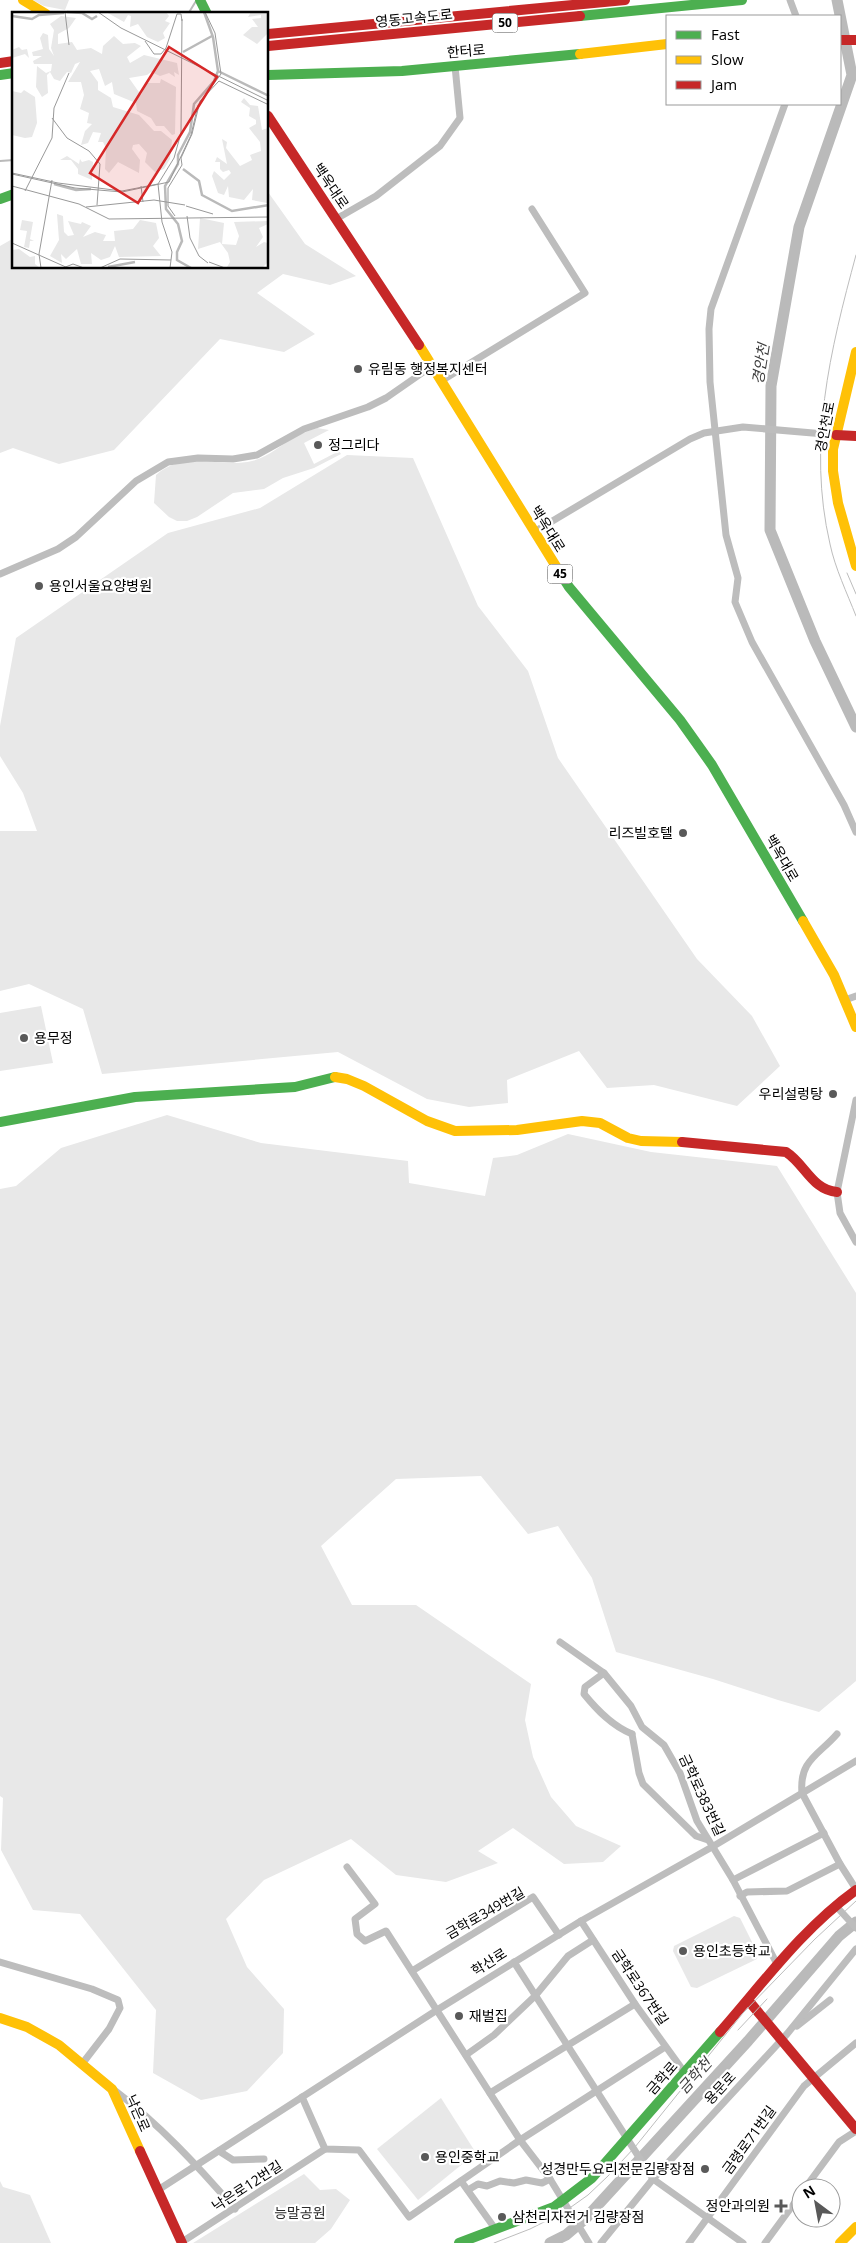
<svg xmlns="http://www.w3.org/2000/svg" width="856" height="2243" viewBox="0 0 856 2243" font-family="'Open Sans','Noto Sans KR',sans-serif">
	<rect width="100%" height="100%" fill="#fff"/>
	<g fill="#e8e8e8">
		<polygon points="33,0 69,0 65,10 44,6"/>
		<polygon points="268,192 305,244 356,276 330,285 283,274 257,293 315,334 284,352 220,339 114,450 59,464 13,448 0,453 0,246 14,238 14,268 268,268"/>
		<path d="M317,428L329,430L304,443L314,464L339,451L341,454L314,468L283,478L264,489L233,493L197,517L187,521H177L169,517L154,503L156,475C186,449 220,469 252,461C269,457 280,445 295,437C302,433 309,431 317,428Z"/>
		<polygon points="347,455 413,458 478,606 528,671 558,758 697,959 752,1016 780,1066 737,1106 654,1085 607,1088 579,1051 507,1080 508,1103 469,1107 427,1099 338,1052 102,1074 83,1009 29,984 0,991 0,831 37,831 23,793 0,756 0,726 16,638 168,533 260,508"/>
		<polygon points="41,1006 53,1063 0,1071 0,1013"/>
		<polygon points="167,1115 261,1143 408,1161 409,1183 485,1196 493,1158 517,1155 568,1134 651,1152 777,1166 856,1293 856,1681 819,1712 778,1700 713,1679 616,1652 592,1578 558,1526 528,1534 481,1476 396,1479 321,1546 352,1605 416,1605 531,1684 525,1720 533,1757 551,1797 576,1826 621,1846 603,1862 564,1864 513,1828 478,1851 498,1863 446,1882 396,1875 351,1839 264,1880 226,1919 247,1967 284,2009 283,2053 247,2091 201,2100 153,2073 156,2010 80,1914 33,1910 1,1850 3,1798 0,1796 0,1189 16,1186 61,1148"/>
		<polygon points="734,1916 740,1918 758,1954 757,1959 697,1988 691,1987 673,1951 674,1946"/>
		<polygon points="441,2098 476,2153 418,2200 377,2149"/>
		<polygon points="304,2174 320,2190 336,2189 350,2200 331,2229 315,2243 193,2243"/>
		<polygon points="0,2181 3,2187 30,2195 51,2243 0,2243"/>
	</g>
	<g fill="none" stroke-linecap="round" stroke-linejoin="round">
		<g stroke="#bababa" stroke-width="2">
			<polyline points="188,14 196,1"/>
			<polyline points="0,161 14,160"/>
		</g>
		<g stroke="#bababa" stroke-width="11">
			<polyline points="837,0 852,75 799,227 771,386 770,530 815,641 856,727"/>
			<polyline points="550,2243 566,2235 586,2218 748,2041 839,1936 856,1922"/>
		</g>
		<g stroke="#bdbdbd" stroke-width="7">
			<polyline points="790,0 796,16"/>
			<polyline points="785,104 711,309 709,329 710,382 726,535 738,578 735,602 752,642 844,805 856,832"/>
			<polyline points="336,219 376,196 440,146 460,118 455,66"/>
			<polyline points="441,381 585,293 532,209"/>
			<polyline points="534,532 690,439 704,433 743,427 836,435"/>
			<polyline points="0,574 58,549 76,537 136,481 168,462 198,458 233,459 257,455 304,429 368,407 386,398 432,366"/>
			<polyline points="845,1000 856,996"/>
			<polyline points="856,1100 837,1192 840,1213 856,1242"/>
			<polyline points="560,1642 604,1673 631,1706 642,1727 664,1745 680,1773 697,1821 733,1880 778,1966"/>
			<path d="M604,1673L585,1687L584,1694C597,1710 612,1726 632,1734"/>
			<polyline points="632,1734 639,1773 643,1784 696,1836 708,1840"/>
			<path d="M837,1734C819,1755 799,1760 802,1793L840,1864L856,1889"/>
			<polyline points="347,1867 375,1904 355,1919 357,1934 365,1941 386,1931 520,2140 550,2179 589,2243"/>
			<polyline points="733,1880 824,1833"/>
			<polyline points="740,1896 747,1892 787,1891 840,1864"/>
			<polyline points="835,1905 856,1928"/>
			<polyline points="581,1921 635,2004 685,2073"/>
			<polyline points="0,1962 92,1989 118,2000 120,2008 109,2029 82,2064"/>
			<polyline points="514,1962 653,2179 743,2243"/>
			<polyline points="412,1971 533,1897 559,1935"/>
			<polyline points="797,2026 830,2000"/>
			<polyline points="466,2055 494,2035 535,1996 568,1956 593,1940"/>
			<path d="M113,2089C159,2124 198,2166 235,2209"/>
			<polyline points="490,2093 635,2004"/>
			<polyline points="302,2097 325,2149 359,2150 409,2217 520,2140 665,2047"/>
			<polyline points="219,2151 233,2160 264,2159"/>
			<polyline points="461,2181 496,2230"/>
			<polyline points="805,2188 839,2142 856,2131"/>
			<polyline points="158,2190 437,2010 581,1921 712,1847 856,1761"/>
			<polyline points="468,2190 478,2184 487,2186 500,2181 514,2183 526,2180 542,2183 550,2179"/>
			<polyline points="182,2242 325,2149"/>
			<polyline points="601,2243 653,2179 787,2034 856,1949"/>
			<polyline points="689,2243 804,2086 856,2043"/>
			<polyline points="765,2243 801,2194"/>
		</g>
		<g stroke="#4caf50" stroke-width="10">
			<polyline points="200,0 207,14"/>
			<polyline points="580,16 742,0"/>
			<polyline points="0,75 14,73"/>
			<polyline points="268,75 402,71 580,54"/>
			<polyline points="0,199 14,194"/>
			<polyline points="562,576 569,587 680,720 712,765 803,921"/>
			<polyline points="0,1122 135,1097 295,1087 335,1077"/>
			<polyline points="459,2243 554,2207 592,2178 720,2032"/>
		</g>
		<g stroke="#ffc107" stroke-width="10">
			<polyline points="23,0 46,14"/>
			<polyline points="580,54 667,44"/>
			<polyline points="419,345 562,576"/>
			<polyline points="856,352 833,449 833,471 838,503 856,566"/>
			<polyline points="803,921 834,975 856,1027"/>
			<polyline points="335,1077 347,1079 364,1086 427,1121 455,1131 517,1130 582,1121 600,1123 628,1138 641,1141 682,1142"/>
			<polyline points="0,2018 27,2027 59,2045 112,2089 140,2151"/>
			<polyline points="840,2243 856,2227"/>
		</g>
		<g stroke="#c62828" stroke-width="10">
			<polyline points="268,34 625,0"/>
			<polyline points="840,40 856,40"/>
			<polyline points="268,46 580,16"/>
			<polyline points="0,63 14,61"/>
			<polyline points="268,116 419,345"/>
			<polyline points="836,435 856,436"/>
			<path d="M682,1142L786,1152C805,1164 812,1190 837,1192"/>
			<polyline points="748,2000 856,2129"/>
			<path d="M720,2032C763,1983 803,1928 856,1890"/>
			<polyline points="140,2151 182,2243"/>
		</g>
		<g stroke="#bdbdbd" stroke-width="1">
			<path d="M856,255C830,351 807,445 830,544C835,568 847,593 856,616"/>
			<polyline points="847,573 856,594"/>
			<polyline points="738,2030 767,1999"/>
			<polyline points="494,2243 530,2229 564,2212 588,2195 608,2176 635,2147 743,2013 815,1939 856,1901"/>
		</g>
	</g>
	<g fill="#595959" stroke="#fff" stroke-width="2">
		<circle cx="358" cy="369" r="5"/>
		<circle cx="318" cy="445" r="5"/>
		<circle cx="39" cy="586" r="5"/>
		<circle cx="683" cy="833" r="5"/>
		<circle cx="24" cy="1038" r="5"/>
		<circle cx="833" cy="1094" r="5"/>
		<circle cx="683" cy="1951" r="5"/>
		<circle cx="459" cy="2016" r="5"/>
		<circle cx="425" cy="2157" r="5"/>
		<circle cx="705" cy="2169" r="5"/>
		<path d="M778.5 2198.5h5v5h5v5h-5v5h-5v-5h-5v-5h5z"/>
		<circle cx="502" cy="2217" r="5"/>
	</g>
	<g text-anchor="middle" stroke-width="4.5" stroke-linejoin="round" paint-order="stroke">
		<g fill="#fff" stroke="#4c4c4c" stroke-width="1">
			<rect x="492.5" y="13.5" width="25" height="19" rx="4"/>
			<rect x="547.5" y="564.5" width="25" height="19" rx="4"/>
		</g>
		<g font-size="12" font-weight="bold" fill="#000">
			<text x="505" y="27">50</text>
			<text x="560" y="578">45</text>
		</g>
		<g font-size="14" fill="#000" stroke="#fff">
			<text transform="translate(414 18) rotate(-6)" y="5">영동고속도로</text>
			<text transform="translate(466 51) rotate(-5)" y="5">한터로</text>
			<text transform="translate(331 186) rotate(56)" y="5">백옥대로</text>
			<text transform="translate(825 427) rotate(-79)" y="5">경안천로</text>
			<text transform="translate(548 529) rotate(58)" y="5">백옥대로</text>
			<text transform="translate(782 858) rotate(60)" y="5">백옥대로</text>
			<text transform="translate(702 1795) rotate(65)" y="5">금학로383번길</text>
			<text transform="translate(485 1913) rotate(-30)" y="5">금학로349번길</text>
			<text transform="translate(489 1962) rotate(-32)" y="5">학산로</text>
			<text transform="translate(640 1987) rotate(56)" y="5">금학로367번길</text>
			<text transform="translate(662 2078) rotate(-49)" y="5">금학로</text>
			<text transform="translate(720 2088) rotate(-47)" y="5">용문로</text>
			<text transform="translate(138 2113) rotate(66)" y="5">낙은로</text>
			<text transform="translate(749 2140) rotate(-54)" y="5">금령로71번길</text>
			<text transform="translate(247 2186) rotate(-33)" y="5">낙은로12번길</text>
		</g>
		<g font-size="14" fill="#000" stroke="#fff" text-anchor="start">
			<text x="368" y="374">유림동 행정복지센터</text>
			<text x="328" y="450">정그리다</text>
			<text x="49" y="591">용인서울요양병원</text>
			<text x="673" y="838" text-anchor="end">리즈빌호텔</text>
			<text x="34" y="1043">용무정</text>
			<text x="823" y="1099" text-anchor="end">우리설렁탕</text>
			<text x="693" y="1956">용인초등학교</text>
			<text x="469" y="2021">재벌집</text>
			<text x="435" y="2162">용인중학교</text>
			<text x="695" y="2174" text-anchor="end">성경만두요리전문김량장점</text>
			<text x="770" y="2211" text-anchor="end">정안과의원</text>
			<text x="512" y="2222">삼천리자전거 김량장점</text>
		</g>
		<g font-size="14" fill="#2c2c2c" stroke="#fff">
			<text x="300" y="2218">능말공원</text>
		</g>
		<g font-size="15" font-style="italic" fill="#3d3d3d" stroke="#fff">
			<text transform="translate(761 364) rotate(-81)" y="5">경안천</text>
			<text transform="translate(695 2076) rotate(-48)" y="5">금학천</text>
		</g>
	</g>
	<g transform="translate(12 12)">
		<rect width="256" height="256" fill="#fff"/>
		<path d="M94,0H154L157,4L153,9L158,11L151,21L153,26L146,30L135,25L126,12L118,15L119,4L116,3L112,10ZM239,0H256V21L245,32L231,23L240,15H246L240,7L249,6V3L236,5ZM49,4L64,6L57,16L46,22V32L60,30L65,38L79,36L90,42L91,34L102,24L111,32L123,31L129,34L115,45L118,51L132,43L165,51L167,63L162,60L163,65L157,61L148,64L139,60L135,63L117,66L129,83L135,71H148L149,67L164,75L163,122L160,123L152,114H144L139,106L125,99L124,91L102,82L100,70L93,74L87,57L78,59L86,70V78L99,86L101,95L127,103L142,119H149L160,128L158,147L152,157L143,160L133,150L135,141L127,132L121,133L120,137L128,148L127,161L106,150L97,161L93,157L94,136L91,130H86L89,121L81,120L76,131L69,133L73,119L80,112L75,111L77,101L68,97L72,83L69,70H56L68,50L63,52L59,61L55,60L48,69L42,67L38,60L35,63L36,81L30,85L24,75L25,54L34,61L39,59L40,52H22L21,49L30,44H21L20,40L31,37L28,26L31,21L36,23L37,37L42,44L39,36L42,18L38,12ZM7,35L10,38L15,37L17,46L13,42L0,46V38ZM12,78L23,85L25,111L20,125L13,126L0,123V79L9,81ZM232,86L238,93L246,94L250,118L256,116L255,191L240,188L241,177L232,188L217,185L216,174L212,183L206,181L200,164L202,159L212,168L219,161L217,158L211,160L208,157V150H203L205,145L215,152L210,127L215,130L214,136L228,154L240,148L238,143L249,139L248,130L237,116L244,112V108L237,104L238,96L229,90ZM55,144L67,152L68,147L70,150L77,148L81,150L80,168L66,162V157L59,148H48ZM45,202L51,204L52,220L56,224L62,223L56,209L69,212L70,210L79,214L71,225L83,220L90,222L94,223L91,229H103L102,219L121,217L128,208L144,211L147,226L141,234L149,244L107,245L103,234L98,245L89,248L79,241L80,252H69L65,237L54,247L49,242L50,251L38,244L47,228ZM188,206L212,211L210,232L224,233L227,224L222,210L256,209V212L247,216L251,225L244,235L252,230L256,231V250L250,256H218L215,255L218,250L216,241L208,230L186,237ZM10,208L21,210L18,227L22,229H18L17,236L12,235L15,219L8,218ZM7,237L18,245L23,244V252L28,256H0V238Z" fill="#e8e8e8"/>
		<path fill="none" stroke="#bababa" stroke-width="2.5" d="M55,0L70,1L80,7L85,4M0,4L20,7L27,3L52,1M171,40L200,24M206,59L257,84M171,157L187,169L190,183L220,199L257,193M42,172L64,178L79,177M96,255L123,250M179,256L165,248V240L170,229L166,212L154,197L153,174L166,152V143L178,120L182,92L202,69L206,59L201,25L192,0"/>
		<path fill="none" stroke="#999" stroke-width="1" d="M53,0L57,33M86,0L109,16L257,89M133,29L142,42H149L154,36L165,2H169L170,9M40,106L55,126L77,139L88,152L85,193M0,161L46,171L110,179L146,172M0,162L63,176L110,180L157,170L179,123L186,93L209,62L203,21L193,0M0,174L67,192L97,207L257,205M129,174L131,190M13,179L40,126L42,96L57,61M174,194L201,202M74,195L142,188L173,193M163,204L156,194V176L170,153L169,146L180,122L188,89L207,69L257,93M175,204L178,226L187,244L196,251M0,231L56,256M197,250L213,256M29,256L27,242L40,168M51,256L61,252L72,256M88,256L108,247L159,248M158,256L160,240L150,210L146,172L162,146L169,121L170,7"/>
		<path fill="#d62828" fill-opacity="0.15" stroke="#d62828" stroke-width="2.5" d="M157,35L205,65L126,191L78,161Z"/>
		<rect width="256" height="256" fill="none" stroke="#000" stroke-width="2.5"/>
	</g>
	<rect x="666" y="15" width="175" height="90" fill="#ffffff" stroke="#999999"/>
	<rect x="676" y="31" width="25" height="8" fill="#4caf50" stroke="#999999"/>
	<text x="711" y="40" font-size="15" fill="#000000">Fast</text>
	<rect x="676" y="56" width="25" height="8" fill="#ffc107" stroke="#999999"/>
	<text x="711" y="65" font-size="15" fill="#000000">Slow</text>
	<rect x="676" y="81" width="25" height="8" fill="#c62828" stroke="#999999"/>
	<text x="711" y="90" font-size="15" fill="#000000">Jam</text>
	<g transform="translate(816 2203) rotate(328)"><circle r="24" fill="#ffffff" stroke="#999999"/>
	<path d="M0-4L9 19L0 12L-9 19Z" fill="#595959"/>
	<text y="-8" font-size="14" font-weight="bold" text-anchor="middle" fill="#000000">N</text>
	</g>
</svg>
